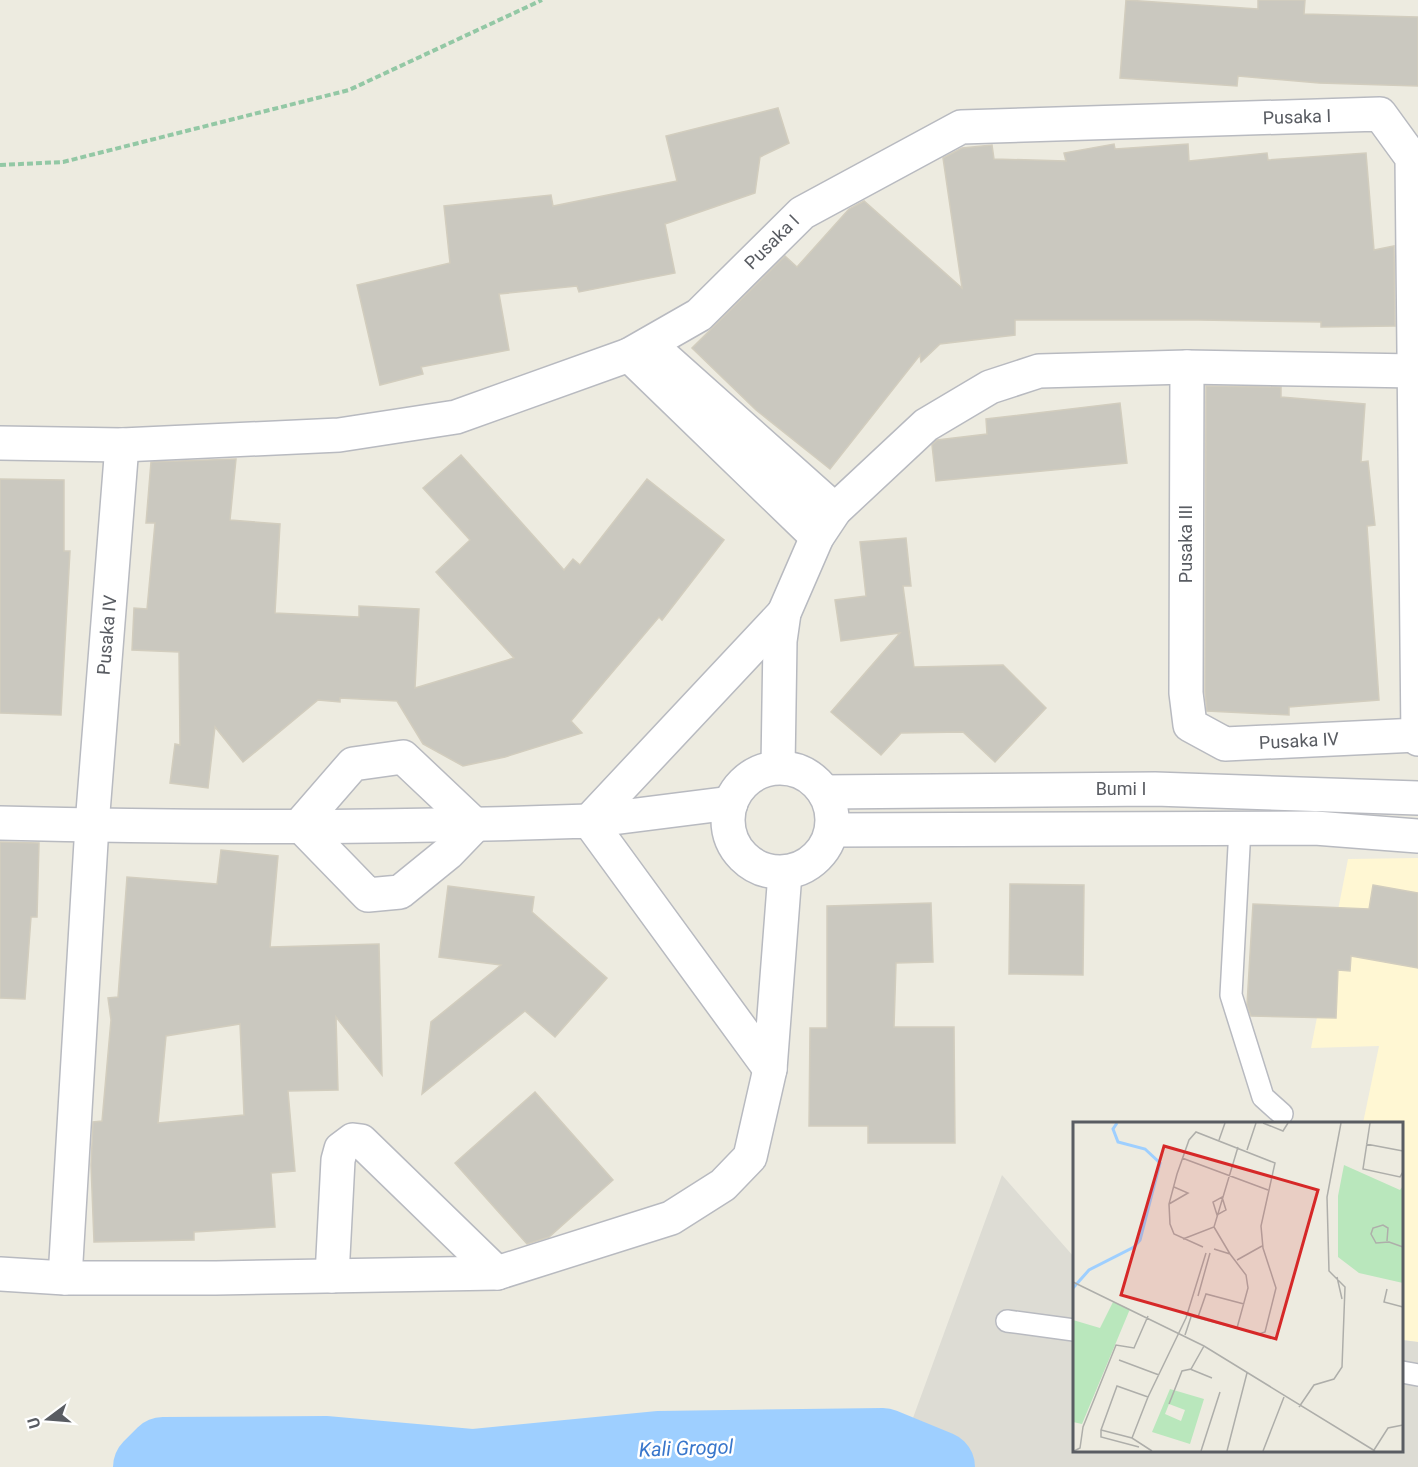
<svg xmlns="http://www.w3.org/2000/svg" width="1418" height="1467" viewBox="0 0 1418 1467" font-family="Roboto,sans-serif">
	<rect width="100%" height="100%" fill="#edebe0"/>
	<polygon fill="#fff7d3" points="1418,858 1418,1342 1402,1340 1402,1124 1363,1123 1379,1046 1311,1048 1348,859"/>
	<polygon fill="#dddcd4" points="1002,1175 1074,1257 1074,1450 1402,1450 1402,1340 1418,1342 1418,1467 895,1467"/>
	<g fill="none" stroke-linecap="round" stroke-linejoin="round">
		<polyline stroke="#9ecfff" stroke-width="72" points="149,1467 163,1453 327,1452 473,1465 658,1447 883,1444 939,1467"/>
	</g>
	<g fill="#cac8bf" stroke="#d2cdbe" stroke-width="1.5" fill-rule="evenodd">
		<polygon points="1126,0 1258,9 1258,0 1305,0 1304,14 1418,17 1418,86 1319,83 1238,76 1237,86 1120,78"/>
		<polygon points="778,108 789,143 760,157 755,193 665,224 675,273 579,292 577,286 499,294 509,350 421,367 423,374 380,385 357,285 450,263 444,206 551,195 553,206 677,181 666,136"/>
		<polygon points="1114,144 1115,149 1188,144 1189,161 1267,153 1268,160 1366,153 1374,250 1394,246 1395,326 1321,327 1321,322 1199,320 1015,320 1015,335 940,344 921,362 920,355 830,469 756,410 692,348 785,256 797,267 849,209 864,201 962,288 943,158 962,148 992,145 994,159 1066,161 1064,153"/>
		<polygon points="1206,386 1281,387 1281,397 1365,404 1361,462 1368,461 1375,525 1367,526 1379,700 1289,707 1289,715 1207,711 1205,692"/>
		<polygon points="1120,403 1127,463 936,481 932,445 937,440 987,434 986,419"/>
		<polygon points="461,455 564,570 573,559 580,565 647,479 724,540 662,620 659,617 571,721 582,733 505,757 463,766 423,744 397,701 340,698 340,702 318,700 243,762 215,727 208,788 170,783 175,744 180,745 179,652 132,650 134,608 147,609 155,523 146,523 151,462 236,459 230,520 280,524 275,613 359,617 359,606 419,609 415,688 514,658 436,572 470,540 423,488"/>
		<polygon points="0,479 64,480 64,551 70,551 61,715 0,713"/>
		<polygon points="906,538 911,586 903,586 914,667 1003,665 1046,708 995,762 963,732 901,733 881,755 831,712 900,633 841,641 835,600 866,596 860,542"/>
		<polygon points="0,842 39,843 37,917 31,917 25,999 0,998"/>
		<path d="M221,850L278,856L270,947L379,944L382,1075L336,1017L338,1090L288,1091L295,1171L271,1173L275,1227L194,1232V1240L94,1242L91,1165L93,1122L102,1121L111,1020L108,998L118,997L127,877L217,884ZM240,1024L244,1115L158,1123L166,1036Z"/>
		<polygon points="1010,884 1084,885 1083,975 1009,974"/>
		<polygon points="1373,885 1418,893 1418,968 1351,956 1350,971 1338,970 1336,1018 1251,1016 1247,1005 1253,904 1369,909"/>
		<polygon points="448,886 534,897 532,912 607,978 555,1037 525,1011 422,1094 431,1022 501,965 439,957"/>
		<polygon points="931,903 933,962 896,963 894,1027 954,1027 955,1143 868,1143 868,1126 809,1126 810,1028 827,1028 827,906"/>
		<polygon points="535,1092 613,1180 549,1237 527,1244 455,1163"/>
	</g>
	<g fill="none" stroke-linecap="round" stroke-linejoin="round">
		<defs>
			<g id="service">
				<polyline points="1240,828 1231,995 1263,1097 1282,1114"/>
				<polyline points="1007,1321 1074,1330"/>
				<polyline points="1402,1372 1418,1375"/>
			</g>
			<g id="minor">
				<polyline points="649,344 835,510"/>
				<polyline points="629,355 817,537"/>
				<polyline points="1187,367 1186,693 1190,725 1225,744 1418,735"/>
				<polyline points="0,443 122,445 339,435 456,417 629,355 699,315 802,213 961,127 1380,114 1412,158 1418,739"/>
				<polygon points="403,757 475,825 448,853 400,892 368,895 300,825 353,764"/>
				<polyline points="778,767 780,641 784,613 817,537 835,510 926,425 990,387 1039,371 1187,367 1415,371"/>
				<circle cx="780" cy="820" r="52"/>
				<polyline points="824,792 1155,789 1418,798"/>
				<polyline points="589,821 784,613"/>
				<polyline points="589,821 731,803"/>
				<path d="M0,823C196,828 393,828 589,821L770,1069"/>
				<polyline points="832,830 1315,828 1418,836"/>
				<polyline points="0,1274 65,1278 216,1278 497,1273 671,1218 723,1185 750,1157 770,1069 785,873"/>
				<polyline points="332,1276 338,1160 341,1149 353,1140 361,1141 497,1273"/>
				<polyline points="65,1278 92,825 122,445"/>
			</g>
		</defs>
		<use href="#service" stroke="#b8bac0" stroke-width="24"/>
		<use href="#minor" stroke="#b8bac0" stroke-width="36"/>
		<polyline stroke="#93c8a5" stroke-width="4" stroke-dasharray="6 3" stroke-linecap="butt" points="0,165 63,162 349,90 542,0"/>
		<use href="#service" stroke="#fff" stroke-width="21"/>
		<use href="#minor" stroke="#fff" stroke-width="33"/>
	</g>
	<g text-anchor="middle" stroke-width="5" stroke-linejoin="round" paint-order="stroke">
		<g font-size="18" fill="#595c62" stroke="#fff">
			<text transform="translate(1297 117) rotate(-2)" y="6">Pusaka I</text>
			<text transform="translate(772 242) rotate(-45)" y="6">Pusaka I</text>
			<text transform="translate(1186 544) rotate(-90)" y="6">Pusaka III</text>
			<text transform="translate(107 635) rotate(-85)" y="6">Pusaka IV</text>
			<text transform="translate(1299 741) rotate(-3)" y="6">Pusaka IV</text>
			<text x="1121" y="795">Bumi I</text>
		</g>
		<g font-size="20" font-style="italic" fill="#3876cb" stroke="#fff">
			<text transform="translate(686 1448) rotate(-2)" y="7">Kali Grogol</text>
		</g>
	</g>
	<g transform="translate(1073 1122)">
		<rect width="330" height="330" fill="#edebe0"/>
		<path d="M271,43L327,68L330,64V161L286,151L265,135V74ZM40,180L57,187L9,302L0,300V198L27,206ZM97,267L131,277L117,322L79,310ZM96,282L112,288L108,299L92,292Z" fill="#b9e7bc" fill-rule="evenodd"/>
		<path fill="none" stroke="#9ecfff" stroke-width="3" d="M0,166L16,148L61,125L67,118L87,41L72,27L45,20L40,7L44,1"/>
		<path fill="none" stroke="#aeaeaa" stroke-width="1.5" d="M190,1L210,9L215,1M297,1L290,47L327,55L330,50M146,18L152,1M293,22L330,29M174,28L183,1M109,36L195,68M149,75L153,88L144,93L140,80ZM96,82L115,71L101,65M141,105L157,132M110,117L141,105L165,25M314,119L315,106L310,103L300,106L298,112L303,121L316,120L330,125M141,127L157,132L173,153L175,166L164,206M164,138L189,124M264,155L269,177M0,160L131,224L302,329M314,167L311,180L330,185M125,174L137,131M114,193L186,212L192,210L203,166L190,126L188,104L202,41L123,10L116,18L104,52L96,82L97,102L101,112L130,125M125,195L133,172L171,182M112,213L118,195M46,238L86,253M117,247L139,256M75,275L113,196L133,131M96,282L109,249L118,247L131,224M226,285L241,263L261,257L269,245L272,165L256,149L254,75L268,1M28,308V315L66,325M59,316L75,275L44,264L28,308L59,316L79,329M301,328L315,306L330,303M1,329L7,326L10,305L43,223L61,226L75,194M128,329L147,270M154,329L174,251M190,329L211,275"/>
		<path fill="#d62828" fill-opacity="0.15" stroke="#d62828" stroke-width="3" d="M91,24L245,68L203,217L48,173Z"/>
		<rect width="330" height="330" fill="none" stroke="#595c62" stroke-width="3"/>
	</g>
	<g transform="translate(48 1419) rotate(254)" stroke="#ffffff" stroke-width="4.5" paint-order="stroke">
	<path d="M0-4.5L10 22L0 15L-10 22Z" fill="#595c62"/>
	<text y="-9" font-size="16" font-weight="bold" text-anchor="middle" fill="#595c62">U</text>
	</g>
</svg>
